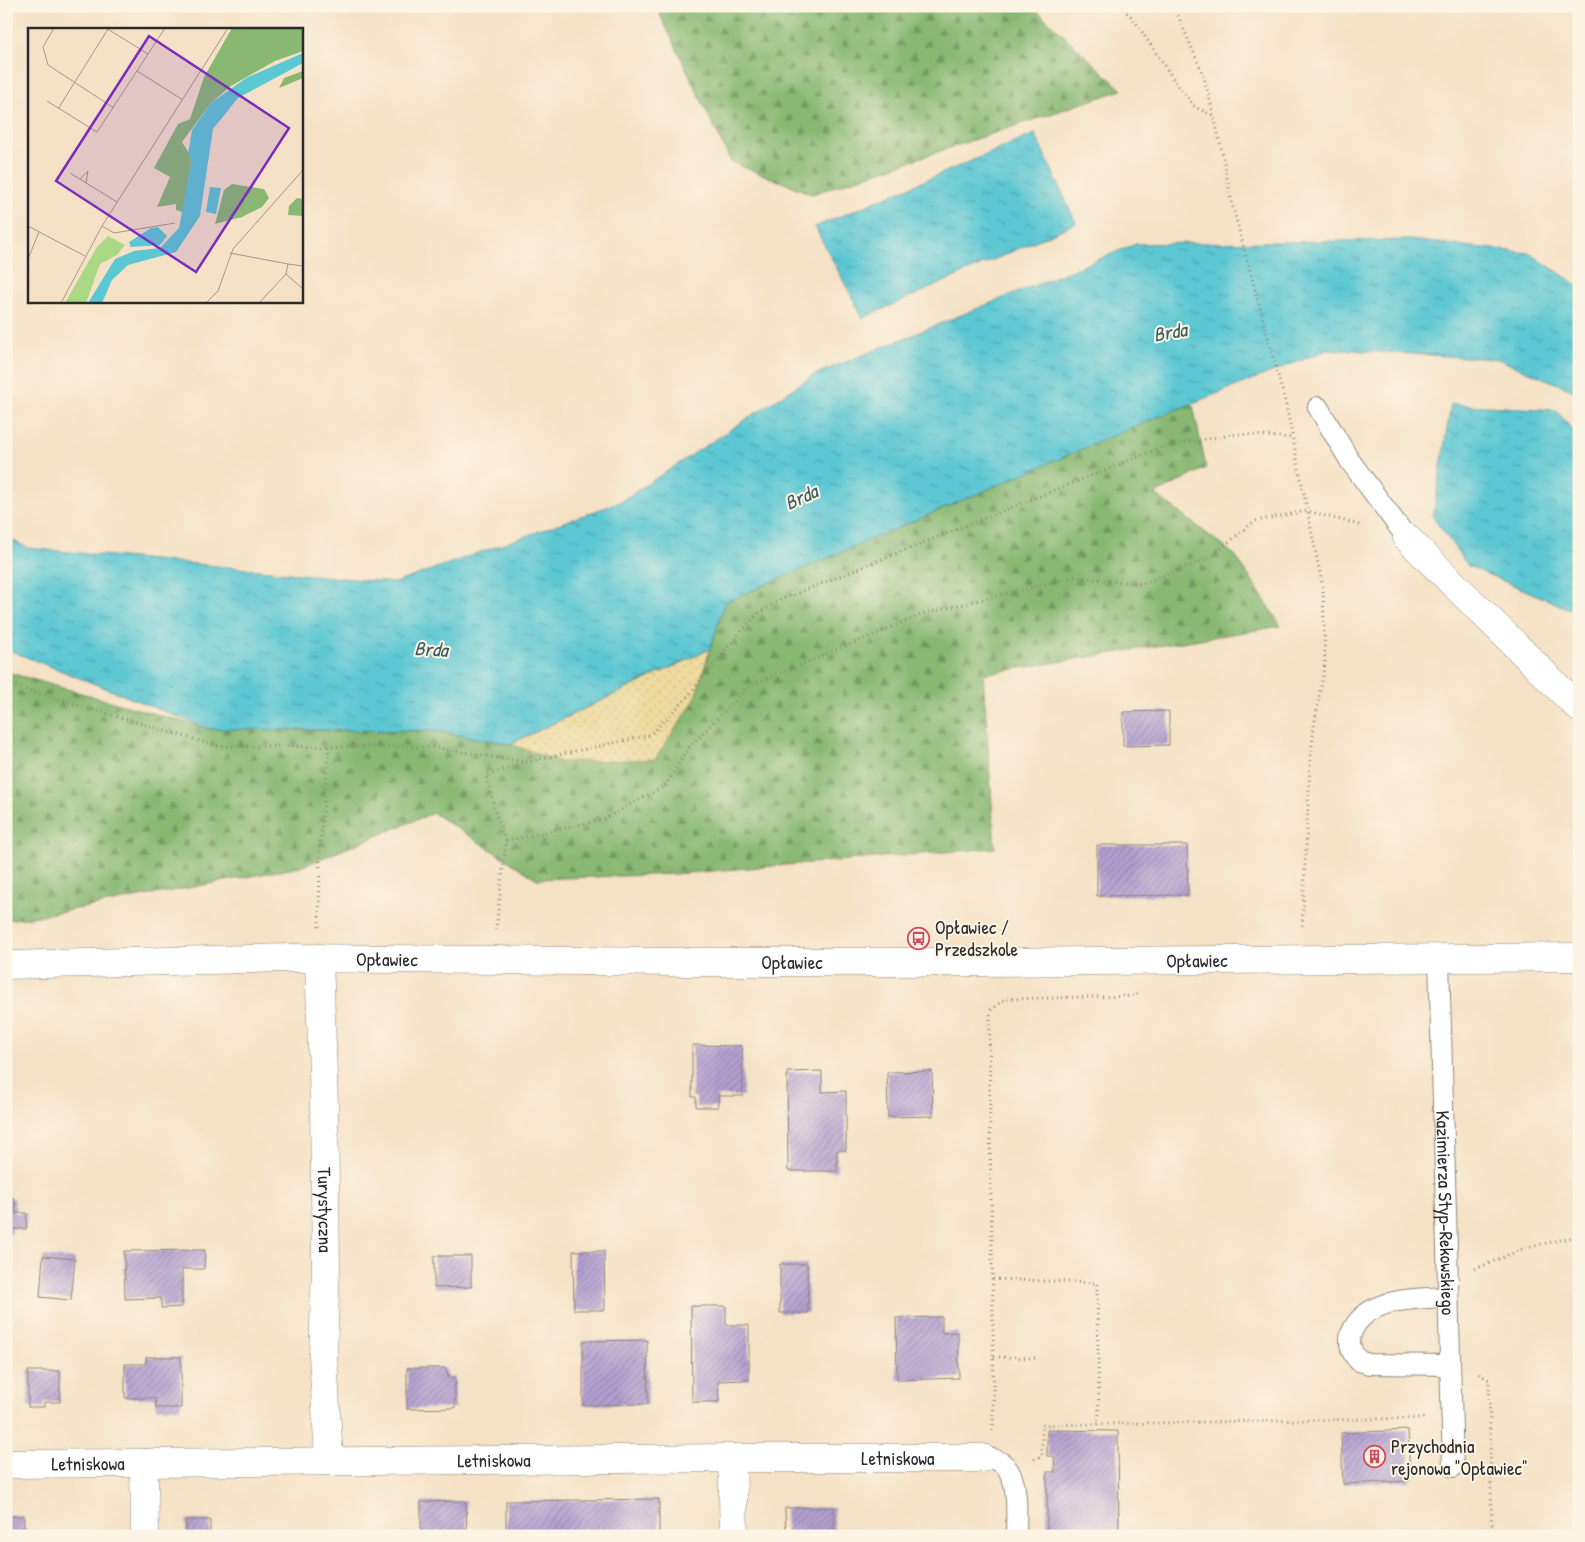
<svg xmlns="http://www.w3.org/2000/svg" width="1585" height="1542" viewBox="0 0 1585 1542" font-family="'Patrick Hand',sans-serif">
	<defs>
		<pattern id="forest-firs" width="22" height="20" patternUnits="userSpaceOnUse" patternTransform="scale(1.25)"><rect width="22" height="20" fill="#88b872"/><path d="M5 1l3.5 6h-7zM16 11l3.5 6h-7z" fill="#6f965e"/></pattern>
		<pattern id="sand-dots" width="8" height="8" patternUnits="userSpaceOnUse" patternTransform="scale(1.25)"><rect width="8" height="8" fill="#eeda9e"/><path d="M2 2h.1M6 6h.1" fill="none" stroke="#cb8" stroke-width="1.8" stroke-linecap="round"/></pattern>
		<pattern id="water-ripples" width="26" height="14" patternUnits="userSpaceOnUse" patternTransform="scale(1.25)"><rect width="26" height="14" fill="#5bc7d3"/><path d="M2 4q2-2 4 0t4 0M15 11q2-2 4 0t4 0" fill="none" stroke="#4ba2ab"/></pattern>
		<pattern id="building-hatch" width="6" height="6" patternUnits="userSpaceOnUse" patternTransform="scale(1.25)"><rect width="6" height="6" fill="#b3a0d1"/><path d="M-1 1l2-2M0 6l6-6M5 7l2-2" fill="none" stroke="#9283aa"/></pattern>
	</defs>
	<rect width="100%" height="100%" fill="#fcf5e5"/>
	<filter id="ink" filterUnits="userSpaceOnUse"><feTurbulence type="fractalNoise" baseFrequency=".02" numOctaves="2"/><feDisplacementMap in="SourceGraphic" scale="10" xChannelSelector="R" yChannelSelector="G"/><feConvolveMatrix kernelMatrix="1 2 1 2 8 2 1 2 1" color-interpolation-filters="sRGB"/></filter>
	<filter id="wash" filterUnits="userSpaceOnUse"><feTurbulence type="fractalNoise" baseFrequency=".0096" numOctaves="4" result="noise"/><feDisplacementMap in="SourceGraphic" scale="20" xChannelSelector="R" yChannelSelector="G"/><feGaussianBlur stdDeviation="1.12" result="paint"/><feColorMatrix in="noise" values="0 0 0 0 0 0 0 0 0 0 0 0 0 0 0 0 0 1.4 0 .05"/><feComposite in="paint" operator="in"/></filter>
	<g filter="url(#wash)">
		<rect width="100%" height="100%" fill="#f5e1c5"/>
		<g fill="url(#forest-firs)" stroke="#5a724e">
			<polygon points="656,6 1032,6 1122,90 812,194 731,162"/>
			<polygon points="1192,401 1206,468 1155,494 1235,555 1281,626 983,674 995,848 675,874 537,879 433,813 300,867 38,916 6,920 6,672 209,729 435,731 510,744 561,762 694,701 725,602"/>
		</g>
		<polygon fill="url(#sand-dots)" stroke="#8c8264" points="710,649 694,701 655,759 561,762 510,744"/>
		<g fill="url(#water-ripples)" stroke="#43797f">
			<polygon points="1035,134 1076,223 863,318 815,227"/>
			<polygon points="1410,240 1529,253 1579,286 1579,393 1498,359 1330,349 1140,424 725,602 710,649 510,744 435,731 209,729 6,649 6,537 27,548 395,583 620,502 814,375 1136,244"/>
			<polygon points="1451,404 1556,410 1579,438 1579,613 1468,566 1433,517"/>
		</g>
		<g id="blocks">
			<g fill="url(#building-hatch)">
				<polygon points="1575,6 1579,6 1579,26 1576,26"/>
				<polygon points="1169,711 1169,745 1123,746 1123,712"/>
				<polygon points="1097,845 1187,845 1188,895 1097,896"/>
				<polygon points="692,1045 742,1046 743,1096 718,1096 718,1107 696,1107 696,1097 692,1097"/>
				<polygon points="822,1071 822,1092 846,1091 846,1150 837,1150 837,1171 788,1171 787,1072"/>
				<polygon points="932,1071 933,1116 888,1117 887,1072"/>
				<polygon points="6,1198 14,1198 15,1213 27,1213 26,1229 12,1229 12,1234 6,1234"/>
				<polygon points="205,1250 204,1269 182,1269 182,1307 161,1308 161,1298 125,1299 124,1251"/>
				<polygon points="573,1251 604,1251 605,1310 574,1310"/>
				<polygon points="43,1256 75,1259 71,1300 40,1297"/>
				<polygon points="434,1256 471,1256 471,1287 434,1288"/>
				<polygon points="780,1264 807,1264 808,1313 780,1313"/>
				<polygon points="691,1306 726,1306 726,1325 749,1325 749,1380 718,1381 719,1402 692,1402"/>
				<polygon points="942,1317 942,1333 958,1332 959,1378 897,1380 896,1318"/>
				<polygon points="647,1340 648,1404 583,1405 583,1341"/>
				<polygon points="146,1357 181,1357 181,1408 156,1408 155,1398 125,1398 125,1364 146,1364"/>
				<polygon points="407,1368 445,1368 449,1378 455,1377 455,1408 407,1409"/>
				<polygon points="28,1371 60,1371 60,1402 44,1402 44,1407 28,1407"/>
				<polygon points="1047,1430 1118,1431 1119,1536 1047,1536 1047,1472 1055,1472 1054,1456 1047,1456"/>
				<polygon points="1408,1430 1410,1481 1343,1484 1341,1433"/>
				<polygon points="659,1499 659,1536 506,1536 506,1501"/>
				<polygon points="466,1501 467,1536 421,1536 421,1502"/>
				<polygon points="834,1507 834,1532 825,1532 825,1536 786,1536 785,1508"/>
				<polygon points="6,1516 24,1516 24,1529 29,1529 29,1532 40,1532 40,1536 6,1536"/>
				<rect x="186" y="1520" width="24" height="16"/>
				<polygon points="249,1532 249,1536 225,1536 225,1533"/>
			</g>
		</g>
	</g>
	<g filter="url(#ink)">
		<use href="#blocks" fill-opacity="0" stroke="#908678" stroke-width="1"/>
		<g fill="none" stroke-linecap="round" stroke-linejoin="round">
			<defs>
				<g id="service">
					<polyline points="1318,407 1350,461 1407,538"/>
					<path id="s1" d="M1439,958L1453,1467"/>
					<path d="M1448,1297C1416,1299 1370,1297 1353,1329C1347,1341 1350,1352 1359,1361L1369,1364L1450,1365"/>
					<path d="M982,1458C1023,1456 1016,1508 1016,1536"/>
				</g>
				<g id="minor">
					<polyline points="1407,538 1579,708"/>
					<path id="s2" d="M319,958L324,1105L326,1266L323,1355L329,1461"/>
					<polyline points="732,1458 734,1536"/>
					<polyline points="144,1463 145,1536"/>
					<path id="s3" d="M6,1464L732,1458H982"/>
				</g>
				<g id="tertiary">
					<path id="s4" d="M6,965L289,958L678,962H979L1579,957"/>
				</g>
			</defs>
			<use href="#service" stroke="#908678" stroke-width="22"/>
			<use href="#minor" stroke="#908678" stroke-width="29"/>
			<use href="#tertiary" stroke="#908678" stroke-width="29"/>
			<g stroke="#908678" stroke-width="3" stroke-dasharray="1 4" stroke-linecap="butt">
				<polyline points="1119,6 1132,17 1176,83 1195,107 1214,116"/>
				<polyline points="1174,6 1204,77 1214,116 1222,151 1231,200 1286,405 1323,588 1325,663 1314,726 1310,764 1302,929"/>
				<polyline points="6,684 217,746 431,747 526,762 650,735 683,702 731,643 756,615 780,600 1168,445 1238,434 1293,438"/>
				<polyline points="506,841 604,819 665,786 690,746 749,686 926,613 1075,577 1142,584 1209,558 1255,521 1307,511 1363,526"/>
				<polyline points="319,927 320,846 329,747"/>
				<polyline points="496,930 506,841 497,817 486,776 525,762"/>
				<polyline points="1475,1269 1527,1247 1579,1236"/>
				<polyline points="993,1279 1097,1283 1099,1424"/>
				<polyline points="994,1357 1035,1358"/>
				<polyline points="1479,1374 1489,1380 1492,1536"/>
				<path d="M993,1430C995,1292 988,1154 990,1016L991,1010L1005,999L1136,996L1138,991"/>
				<polyline points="1034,1459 1042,1456 1042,1425 1424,1418"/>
			</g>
			<use href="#service" stroke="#fff" stroke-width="20"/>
			<use href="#minor" stroke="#fff" stroke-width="28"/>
			<use href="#tertiary" stroke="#fff" stroke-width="28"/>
		</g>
	</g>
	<defs>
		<symbol id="bus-ring" viewBox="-11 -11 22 22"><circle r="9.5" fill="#fcf5e5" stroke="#d1495b" stroke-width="1.5"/><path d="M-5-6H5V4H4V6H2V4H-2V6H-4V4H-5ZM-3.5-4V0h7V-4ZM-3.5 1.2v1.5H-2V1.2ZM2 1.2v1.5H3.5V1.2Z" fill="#d1495b"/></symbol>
		<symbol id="building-ring" viewBox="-11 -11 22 22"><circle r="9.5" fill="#fcf5e5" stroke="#d1495b" stroke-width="1.5"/><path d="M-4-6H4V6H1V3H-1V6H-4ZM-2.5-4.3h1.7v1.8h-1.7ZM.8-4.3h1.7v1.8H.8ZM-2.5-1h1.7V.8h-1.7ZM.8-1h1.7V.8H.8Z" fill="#d1495b"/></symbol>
	</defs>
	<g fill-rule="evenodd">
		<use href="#bus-ring" x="906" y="926" width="25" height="25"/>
		<use href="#building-ring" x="1362" y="1444" width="25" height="25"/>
	</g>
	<g text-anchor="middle" stroke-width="4" stroke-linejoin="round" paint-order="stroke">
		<g font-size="19" fill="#2b2b2b" stroke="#fcf5e5" text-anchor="start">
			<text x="935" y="934">Opławiec /<tspan x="935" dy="22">Przedszkole</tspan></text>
			<text x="1391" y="1453">Przychodnia<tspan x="1391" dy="22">rejonowa "Opławiec"</tspan></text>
		</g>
		<g font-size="19" fill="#2b2b2b" stroke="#fcf5e5">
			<text dy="7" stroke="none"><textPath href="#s4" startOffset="381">Opławiec</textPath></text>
			<text dy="7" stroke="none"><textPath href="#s4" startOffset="1191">Opławiec</textPath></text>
			<text dy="7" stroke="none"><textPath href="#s4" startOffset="786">Opławiec</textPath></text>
			<text dy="7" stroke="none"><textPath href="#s2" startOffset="252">Turystyczna</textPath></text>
			<text dy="7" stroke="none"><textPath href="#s1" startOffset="255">Kazimierza Styp-Rekowskiego</textPath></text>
			<text dy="7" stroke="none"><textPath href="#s3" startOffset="892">Letniskowa</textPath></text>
			<text dy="7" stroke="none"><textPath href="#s3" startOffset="488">Letniskowa</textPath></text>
			<text dy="7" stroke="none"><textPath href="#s3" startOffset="82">Letniskowa</textPath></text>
		</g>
		<g font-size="20" font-style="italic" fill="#395a5d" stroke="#fcf5e5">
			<text transform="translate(1170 332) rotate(-10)" y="7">Brda</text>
			<text transform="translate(801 497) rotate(-25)" y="7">Brda</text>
			<text transform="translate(431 649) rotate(3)" y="7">Brda</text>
		</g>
	</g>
	<g transform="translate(28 28)">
		<rect width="275" height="275" fill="#f5e1c5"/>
		<path d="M80,208L97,217L89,227L72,236L58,275H37L69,219Z" fill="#abd884"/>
		<path d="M204,0H275V23L247,33L203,58L183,75L154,114L164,130L155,184L148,182V176L129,179L142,149L126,140L150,96L162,91L176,49ZM275,43V50L251,60L256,50ZM204,156L236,161L241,170L234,179L214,189L187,196L196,162ZM269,170L275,171V188L260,187L261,178Z" fill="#88b872"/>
		<path d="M275,25V35L210,70L185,101L172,188L148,224L100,237L84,252L74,275H60L87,231L106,223L132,220L151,200L164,130L160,126L164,102L183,75L218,50ZM182,159L193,160L188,186L178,184ZM130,199L139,208L132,217L103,219L101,214L123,200Z" fill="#5bc7d3"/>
		<path fill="none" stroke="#a49887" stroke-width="1" d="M26,0L15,19L20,37L86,80M78,0L120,26M109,43L155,72M19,73L69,104L137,0M30,81L80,1M42,145L89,174M52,151L60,143L58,155M0,198L57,228M74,198L86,205L147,195M202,225L260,236M0,231L11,204M258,246L275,261M33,275L74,198L200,0M178,275L190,263L205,221L275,142M231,275L258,246L260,236L275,238"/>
		<path fill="#7b2cbf" fill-opacity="0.15" stroke="#7b2cbf" stroke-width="2.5" d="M121,8L261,100L168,244L28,153Z"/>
		<rect width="275" height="275" fill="none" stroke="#2b2b2b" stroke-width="2.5"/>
	</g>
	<rect width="1585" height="1542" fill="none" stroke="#fcf5e5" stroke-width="25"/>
</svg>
